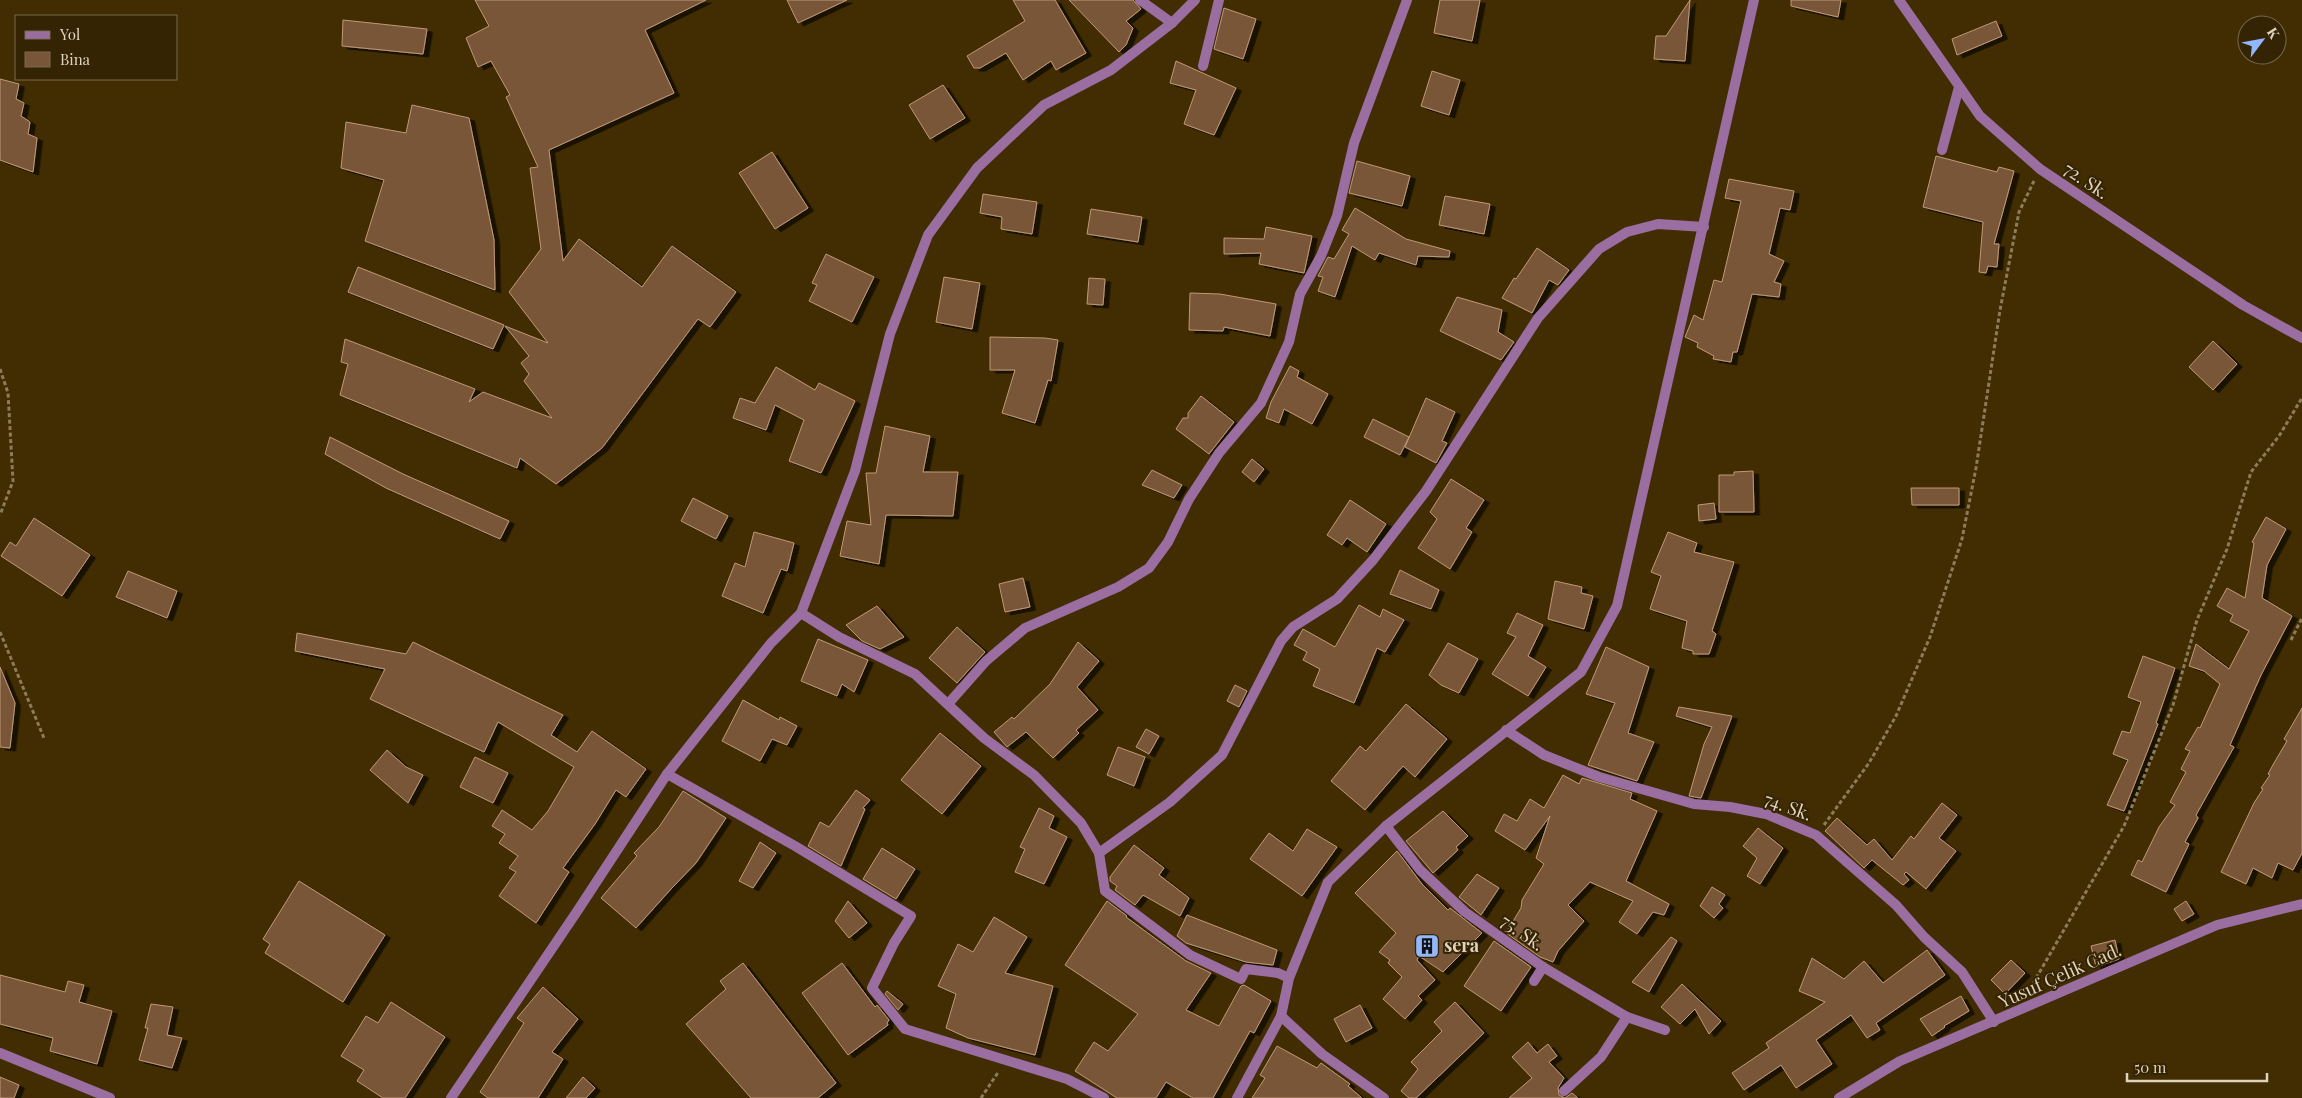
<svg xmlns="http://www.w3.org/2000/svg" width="2302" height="1098" viewBox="0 0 2302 1098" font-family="'Playfair Display',serif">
	<defs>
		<filter id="shadow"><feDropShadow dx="5.5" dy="3" stdDeviation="0" flood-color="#0009"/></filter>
	</defs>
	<rect width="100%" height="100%" fill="#412d01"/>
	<g fill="#795638" stroke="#bf9978" filter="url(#shadow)">
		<polygon points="475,0 706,0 645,30 674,93 549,150 563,261 579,239 642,287 672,246 736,292 710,327 698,319 602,448 556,484 520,458 517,468 340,395 348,364 341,362 345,339 475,389 469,402 483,392 552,418 524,381 529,374 521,363 529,356 505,326 548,343 509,292 541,249 530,168 538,167 506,97 510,95 491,61 478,67 466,38 489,26"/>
		<polygon points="787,0 847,0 798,23"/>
		<polygon points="1013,0 1055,0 1086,53 1056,70 1051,61 1023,80 1006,53 980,68 974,68 967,56 1025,21"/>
		<polygon points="1069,0 1133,0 1141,9 1126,21 1133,28 1126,45 1119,52"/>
		<polygon points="1440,0 1480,0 1472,41 1434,33"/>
		<polygon points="1690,0 1685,61 1654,59 1656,36 1666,36"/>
		<polygon points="1791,0 1841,0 1838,17 1791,6"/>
		<polygon points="1224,8 1256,19 1243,59 1214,49"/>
		<polygon points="343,20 427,29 423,54 342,46"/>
		<polygon points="1996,21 2002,36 1957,55 1952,39"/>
		<polygon points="1176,61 1236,88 1214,135 1184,124 1196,90 1170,83"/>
		<polygon points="1432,71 1460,80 1449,115 1421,106"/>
		<polygon points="0,79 19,84 16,99 24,103 21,116 30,122 28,134 37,138 33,172 0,160"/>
		<polygon points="943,85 965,118 930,139 909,105"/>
		<polygon points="412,105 469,118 494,240 495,290 365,241 384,180 341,168 346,122 406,133"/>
		<polygon points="772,152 808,208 775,229 739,173"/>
		<polygon points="1936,156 1997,172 1999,167 2014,171 1994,244 1999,244 1997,267 1988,266 1986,273 1979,272 1983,222 1923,207"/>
		<polygon points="1357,161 1410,176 1402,206 1349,193"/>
		<polygon points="1729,179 1794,191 1790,210 1780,208 1769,254 1784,261 1774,282 1781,284 1779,297 1752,294 1737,352 1733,352 1731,362 1713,359 1714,356 1697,347 1698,343 1685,337 1694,315 1703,320 1714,280 1722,282 1741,201 1725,198"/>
		<polygon points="983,194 1037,202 1032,234 1001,229 1002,217 980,213"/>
		<polygon points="1445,196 1490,204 1484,234 1439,225"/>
		<polygon points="1355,208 1406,239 1450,251 1449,257 1418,256 1416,265 1379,253 1375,260 1352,246 1335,297 1318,291 1323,277 1318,276 1328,257 1334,259 1349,234 1342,230"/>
		<polygon points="1091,209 1142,217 1138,242 1087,234"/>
		<polygon points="1266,227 1312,236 1304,273 1259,264 1261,253 1224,254 1224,238 1264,239"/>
		<polygon points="1537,248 1569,270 1558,285 1549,280 1532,313 1502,298 1514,278 1516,279"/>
		<polygon points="826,254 874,277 852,322 809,301 817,285 812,283"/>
		<polygon points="358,267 504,325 493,349 348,292"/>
		<polygon points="944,277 980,283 972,329 936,322"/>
		<polygon points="1089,278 1105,279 1103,305 1087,304"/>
		<polygon points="1190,293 1220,294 1276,304 1270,336 1224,327 1223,331 1189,330"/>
		<polygon points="1457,297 1502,310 1498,332 1514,342 1501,360 1440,331"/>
		<polygon points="990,337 1045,338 1058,340 1051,381 1048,380 1035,423 1002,413 1015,370 990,370"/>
		<polygon points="2213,341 2237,364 2213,390 2189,367"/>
		<polygon points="1290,366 1299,371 1297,377 1328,394 1312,424 1284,409 1279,423 1266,418 1271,402"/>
		<polygon points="776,367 815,390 819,383 855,401 821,473 789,461 804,420 775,405 766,430 733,418 740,398 755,403"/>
		<polygon points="1201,396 1234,422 1209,454 1176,429 1183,418 1188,418 1188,413"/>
		<polygon points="1426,398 1455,412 1442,441 1447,443 1436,463 1405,447"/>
		<polygon points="1373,419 1409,437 1400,455 1364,437"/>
		<polygon points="885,426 930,436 923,472 958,472 953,516 886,515 879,564 840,556 847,521 871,525 866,473 876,473"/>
		<polygon points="330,437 403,474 509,521 500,539 386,488 325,454"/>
		<polygon points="1252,459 1264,469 1254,482 1242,472"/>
		<polygon points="1152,470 1182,485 1174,498 1142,485"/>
		<polygon points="1753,471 1754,512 1719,512 1719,475 1734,475 1734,472"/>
		<polygon points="1451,479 1484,500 1466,528 1472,532 1450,569 1418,548 1437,519 1430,512"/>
		<polygon points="1911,488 1959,488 1959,505 1912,505"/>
		<polygon points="693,498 728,516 716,539 681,521"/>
		<polygon points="1350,500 1386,524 1367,552 1347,538 1342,545 1327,535"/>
		<polygon points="1714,503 1716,519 1699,521 1698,505"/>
		<polygon points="2266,517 2286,529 2267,565 2262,598 2292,616 2261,675 2230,745 2234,747 2196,815 2198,818 2185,842 2189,844 2166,892 2131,875 2138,860 2142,862 2159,827 2175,805 2170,802 2186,772 2181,769 2190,751 2185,749 2198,727 2200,728 2220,684 2204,671 2189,666 2196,644 2229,669 2249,631 2230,621 2233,615 2217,606 2227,588 2245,598 2254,543 2252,542"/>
		<polygon points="34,518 90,555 62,596 1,556 10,542 16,546"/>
		<polygon points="754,532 794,543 787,571 781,569 763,613 722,596 735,563 745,567"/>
		<polygon points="1668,532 1697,543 1694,552 1734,562 1712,631 1716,634 1709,654 1693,654 1693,651 1682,648 1687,621 1650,609 1661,576 1651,572"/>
		<polygon points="1400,570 1439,590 1431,609 1390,594"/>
		<polygon points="128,571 177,591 167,618 116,597"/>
		<polygon points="1023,578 1030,607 1005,612 999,584"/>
		<polygon points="1555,581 1582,587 1581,593 1593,596 1584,629 1548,619"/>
		<polygon points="1359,605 1380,617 1383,609 1404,620 1385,652 1377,648 1354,703 1313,686 1320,669 1303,660 1307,652 1294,645 1303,629 1335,647"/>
		<polygon points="877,606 904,637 880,649 862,641 846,625"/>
		<polygon points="1517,613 1543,625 1528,656 1546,667 1528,696 1492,674 1516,637 1507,633"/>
		<polygon points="957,627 985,652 957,683 929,658"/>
		<polygon points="297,633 406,654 413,642 563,715 551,735 577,752 592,731 646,769 626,797 616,790 595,824 563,868 569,872 536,923 499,896 516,872 509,868 518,856 499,843 505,834 492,826 502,810 532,830 548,811 574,767 498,722 484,752 370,699 385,669 295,651"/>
		<polygon points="818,639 868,660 854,692 842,684 837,696 801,681"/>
		<polygon points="1078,642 1099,661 1077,687 1098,710 1076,730 1079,733 1053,758 1026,732 1007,747 994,732 1012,717 1014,719 1050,684"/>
		<polygon points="1448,643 1478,659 1459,693 1441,685 1429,675"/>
		<polygon points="1606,647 1649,667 1628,733 1654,742 1637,781 1588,765 1615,703 1586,694"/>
		<polygon points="2143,656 2175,668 2156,723 2158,724 2124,811 2107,805 2128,760 2113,754 2122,731 2130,733 2141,702 2128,697"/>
		<polygon points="0,667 15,703 10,748 0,747"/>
		<polygon points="1235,685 1247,691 1239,707 1227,701"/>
		<polygon points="743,700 779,720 780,717 797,726 787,745 772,739 760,761 722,741"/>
		<polygon points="1406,704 1447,739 1415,777 1403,766 1365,810 1331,781 1360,746 1366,751"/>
		<polygon points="1679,707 1732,716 1701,798 1689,796 1704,744 1712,727 1676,716"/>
		<polygon points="2302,708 2302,853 2293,870 2278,863 2272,878 2253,868 2246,884 2221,872 2254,803 2263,789 2261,788 2270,775 2268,774 2274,763 2287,741 2284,739"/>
		<polygon points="1146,729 1159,736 1149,754 1136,747"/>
		<polygon points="940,733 981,766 942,814 901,780"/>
		<polygon points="1118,747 1145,757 1134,786 1107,775"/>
		<polygon points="387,750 406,767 423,775 408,803 370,770"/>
		<polygon points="475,757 508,773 493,803 460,787"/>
		<polygon points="1563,775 1579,784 1582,778 1632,793 1630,799 1657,811 1626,881 1669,904 1664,915 1653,912 1637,934 1619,922 1633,901 1590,882 1568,905 1584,921 1558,951 1553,962 1540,957 1506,933 1521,908 1522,900 1544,864 1536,858 1550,816 1525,850 1495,831 1504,814 1517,821 1530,799 1544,808"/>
		<polygon points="856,790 870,800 863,808 865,809 841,866 808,846 820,822 829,827"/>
		<polygon points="683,791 726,818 696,863 671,889 636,928 601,898 637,856 634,853 659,827"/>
		<polygon points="1942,803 1957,815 1939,838 1956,851 1926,889 1906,872 1904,874 1909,880 1903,885 1872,860 1864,868 1825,831 1837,818 1867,845 1874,839 1892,860 1911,836 1914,839"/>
		<polygon points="1039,808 1054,816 1049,828 1067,837 1044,884 1015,872 1025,849 1020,847"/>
		<polygon points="1443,811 1468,836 1456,847 1458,850 1433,873 1406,841"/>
		<polygon points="1758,828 1783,848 1760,884 1747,876 1757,858 1743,846"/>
		<polygon points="1307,829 1337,847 1302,896 1250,859 1269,833 1293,851"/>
		<polygon points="760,842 776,853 753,888 739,881"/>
		<polygon points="1134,845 1164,868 1159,875 1189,898 1180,916 1143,895 1135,905 1115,890 1117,886 1110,881 1110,877"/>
		<polygon points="882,848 915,869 896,899 863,879"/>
		<polygon points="1397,851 1422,884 1448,910 1450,908 1482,933 1443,972 1419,956 1417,960 1435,980 1418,996 1422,1000 1405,1019 1383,999 1402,977 1388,963 1390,960 1379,952 1396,933 1355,893"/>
		<polygon points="1477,874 1499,888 1481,915 1459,897"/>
		<polygon points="299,881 385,935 343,1002 265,953 270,944 263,939"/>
		<polygon points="1712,887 1725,895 1719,904 1723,908 1714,918 1700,906"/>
		<polygon points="848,901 867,923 849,938 835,921"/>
		<polygon points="1107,901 1127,916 1126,917 1186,961 1211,973 1186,1010 1219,1026 1241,986 1244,985 1271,1001 1254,1033 1250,1031 1213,1098 1193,1098 1166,1082 1156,1098 1117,1098 1075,1071 1094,1042 1108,1051 1138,1014 1065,965"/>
		<polygon points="2186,901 2194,914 2182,921 2174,909"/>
		<polygon points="1187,915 1277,950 1273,965 1246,962 1186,943 1177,936"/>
		<polygon points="994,917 1027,937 1005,973 1053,986 1035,1055 968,1038 946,1028 956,994 938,986 958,944 973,952"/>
		<polygon points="1671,937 1677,941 1649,992 1632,982"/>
		<polygon points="2115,940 2119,959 2096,967 2091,946"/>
		<polygon points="1494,941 1531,967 1501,1011 1464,986"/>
		<polygon points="1927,950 1945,975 1876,1023 1880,1030 1867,1038 1851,1015 1816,1040 1832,1064 1796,1088 1781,1065 1744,1090 1732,1073 1769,1048 1766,1043 1825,1002 1799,991 1812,958 1844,979 1864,961 1883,983"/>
		<polygon points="2011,960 2025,973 2005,994 1991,980"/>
		<polygon points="743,963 836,1083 818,1098 751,1098 686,1024 726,989 720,981"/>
		<polygon points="842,963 875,1007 877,1005 889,1020 887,1023 888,1025 848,1055 802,993"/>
		<polygon points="0,975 65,992 68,981 84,985 79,1002 112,1011 97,1064 50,1051 53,1038 0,1024"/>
		<polygon points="1682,984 1721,1021 1709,1034 1695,1009 1680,1024 1661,1007"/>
		<polygon points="543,987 578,1019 552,1052 563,1059 538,1098 488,1098 480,1092 524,1023 517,1018"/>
		<polygon points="887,991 903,1004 898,1010 885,994"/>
		<polygon points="1961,996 1969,1011 1944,1026 1945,1027 1932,1036 1920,1019"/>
		<polygon points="391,1002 445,1037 405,1098 383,1098 357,1081 364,1070 341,1056 366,1016 378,1023"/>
		<polygon points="1455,1002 1484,1033 1416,1098 1409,1098 1401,1091 1418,1069 1411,1062 1442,1031 1434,1022"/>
		<polygon points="151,1004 173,1007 167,1035 182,1038 172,1068 139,1060 148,1028 145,1028"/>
		<polygon points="1360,1005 1372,1028 1346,1042 1334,1019"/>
		<polygon points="1528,1042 1537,1053 1548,1044 1557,1056 1549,1062 1564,1078 1558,1088 1559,1095 1565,1098 1572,1093 1578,1098 1509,1098 1532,1078 1512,1057"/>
		<polygon points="1277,1046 1317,1068 1321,1063 1350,1084 1348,1086 1362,1098 1252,1098 1265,1078 1260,1075"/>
		<polygon points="0,1077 19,1085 14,1098 0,1098"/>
		<polygon points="583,1077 595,1088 586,1098 566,1098"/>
	</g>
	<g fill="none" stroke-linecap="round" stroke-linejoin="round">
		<g stroke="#8c7c5b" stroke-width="3" stroke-dasharray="4 2.5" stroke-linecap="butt">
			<polyline points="0,369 8,393 13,481 0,515"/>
			<polyline points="0,632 44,738"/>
			<polyline points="2291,640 2302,618"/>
			<polyline points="1824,825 1869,763 1896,716 1930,637 1962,539 1976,468 2000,310 2019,212 2034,181"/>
			<polyline points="2031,990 2035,980 2124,826 2173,705 2197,620 2227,549 2251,472 2279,436 2302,398"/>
			<polyline points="981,1098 999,1071"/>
		</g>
		<g stroke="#9b6ea2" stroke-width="10">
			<polyline points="1140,0 1172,23"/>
			<polyline points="1899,0 1980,116 2040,169 2243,305 2302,338"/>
			<polyline points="1203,66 1219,0"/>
			<polyline points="1942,150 1959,87"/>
			<polyline points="801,613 839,637 915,674 984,738 1034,775 1081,823 1099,853 1105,891 1190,955 1241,979 1246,969 1278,973 1289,978"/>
			<polyline points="948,704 986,661 1025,628 1118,587 1149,568 1168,542 1189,499 1219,453 1261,403 1289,342 1300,294 1321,256 1337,216 1354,143 1407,0"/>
			<polyline points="1506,730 1544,755 1599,777 1694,804 1730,807 1766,814 1816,835 1896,905 1924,937 1962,972 1994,1022"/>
			<polyline points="667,774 795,846 911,916 894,943 872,988 905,1029 1067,1079 1104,1098"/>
			<polyline points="1386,826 1420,870 1465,912 1543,967 1627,1017 1665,1030"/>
			<polyline points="1099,853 1170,802 1222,755 1281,641 1293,627 1337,599 1373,560 1426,491 1538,318 1599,249 1627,232 1658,224 1704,227"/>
			<polyline points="1534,981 1543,967"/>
			<polyline points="1281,1016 1322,1054 1384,1098"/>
			<polyline points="0,1053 110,1098"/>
			<polyline points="1564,1091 1601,1057 1627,1017"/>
			<polyline points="1839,1098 1900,1061 2217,925 2302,904"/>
		</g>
		<g stroke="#9b6ea2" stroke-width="10">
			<polyline points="451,1098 578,910 667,774 771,643 801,613 855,471 890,334 928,235 977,168 1044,105 1111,70 1172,23 1195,0"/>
			<polyline points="1237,1098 1281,1016 1289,978 1328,882 1386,826 1581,672 1617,606 1754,0"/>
		</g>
	</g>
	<defs>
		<symbol id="building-square" viewBox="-11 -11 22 22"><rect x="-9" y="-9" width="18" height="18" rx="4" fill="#91b8fd" stroke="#342404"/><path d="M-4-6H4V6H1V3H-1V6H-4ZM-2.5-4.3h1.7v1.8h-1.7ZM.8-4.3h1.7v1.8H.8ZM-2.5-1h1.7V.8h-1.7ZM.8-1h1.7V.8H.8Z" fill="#111"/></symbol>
	</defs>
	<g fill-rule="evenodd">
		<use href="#building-square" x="1413" y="932" width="28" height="28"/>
	</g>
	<g text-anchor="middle" stroke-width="4" stroke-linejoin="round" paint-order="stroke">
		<g font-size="18" fill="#e0d3be" stroke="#342404">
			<text transform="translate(2086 181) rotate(34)" y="6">72. Sk.</text>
			<text transform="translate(1788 807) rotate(20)" y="6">74. Sk.</text>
			<text transform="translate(1522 933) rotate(35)" y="6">75. Sk.</text>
			<text transform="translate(2060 976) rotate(-24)" y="6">Yusuf Çelik Cad.</text>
		</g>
		<g font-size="18" font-weight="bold" fill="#e0d3be" stroke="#342404" text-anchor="start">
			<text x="1444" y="952">sera</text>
		</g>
	</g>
	<rect x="15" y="15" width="162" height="65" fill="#342404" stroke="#796a4e"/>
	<rect x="25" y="31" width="25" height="8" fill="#9b6ea2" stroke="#796a4e"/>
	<text x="60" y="40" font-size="15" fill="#e0d3be">Yol</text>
	<rect x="25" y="52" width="25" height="15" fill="#795638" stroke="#796a4e"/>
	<text x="60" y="65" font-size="15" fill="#e0d3be">Bina</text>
	<g transform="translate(2262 40) rotate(58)"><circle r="24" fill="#342404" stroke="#796a4e"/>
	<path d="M0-4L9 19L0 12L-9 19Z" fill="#91b8fd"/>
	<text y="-8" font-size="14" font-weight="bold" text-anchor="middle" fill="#e0d3be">K</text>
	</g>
	<path d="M2127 1073v8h140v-8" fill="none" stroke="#e0d3be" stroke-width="2.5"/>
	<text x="2134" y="1073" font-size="15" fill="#e0d3be" stroke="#342404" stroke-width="4" paint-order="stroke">50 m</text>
</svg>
